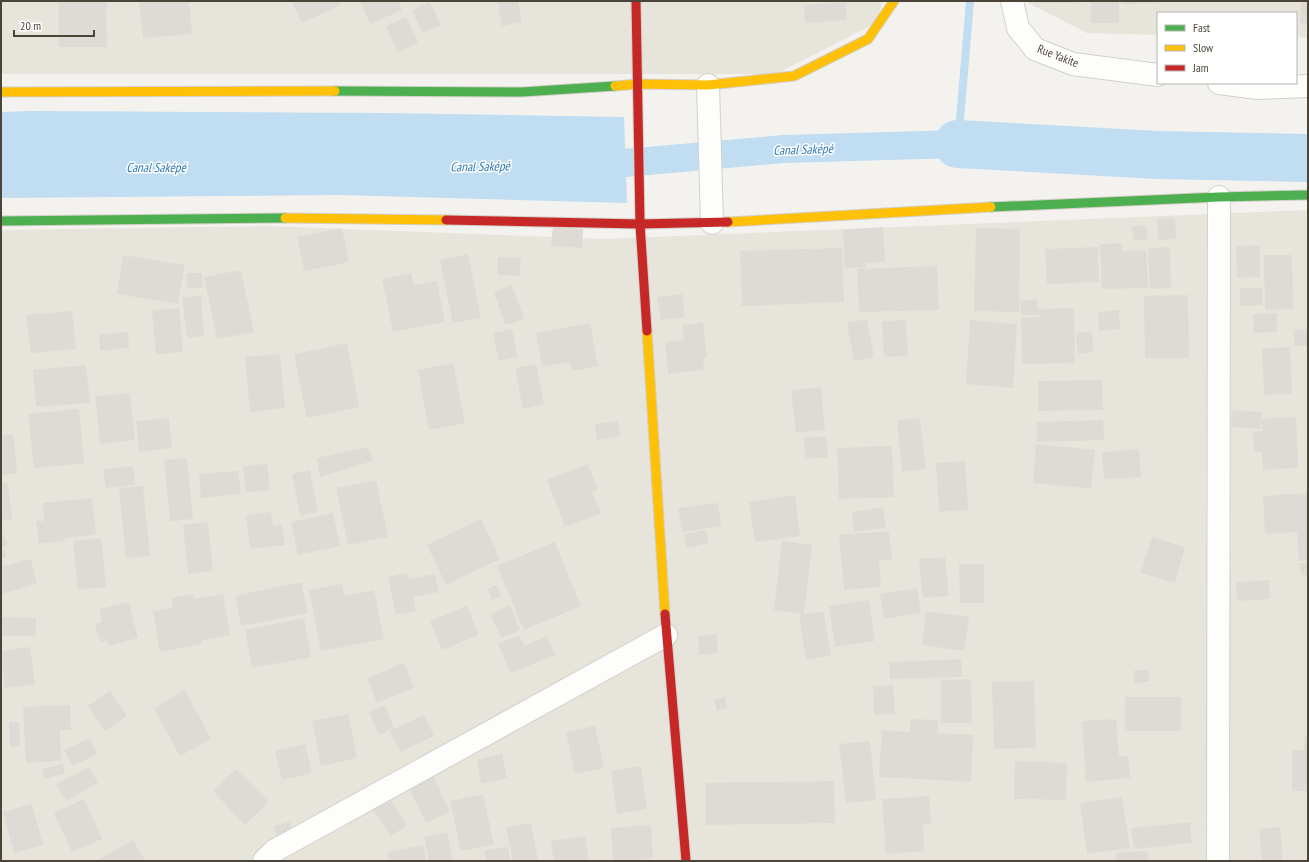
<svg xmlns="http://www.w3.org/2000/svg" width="1309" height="862" viewBox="0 0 1309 862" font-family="'PT Sans Narrow',sans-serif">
	<rect width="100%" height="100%" fill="#f4f2ee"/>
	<g fill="#e7e4dc">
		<polygon points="1,1 883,1 876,23 776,74 1,74"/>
		<polygon points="1024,1 1308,1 1308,38 1296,37 1296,13 1158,13 1158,35 1087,33"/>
		<polygon points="1308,210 1308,861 1,861 1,230 267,226 604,239"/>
	</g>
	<polygon fill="#c0ddf1" points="31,111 383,113 624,117 627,203 340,195 1,198 1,112"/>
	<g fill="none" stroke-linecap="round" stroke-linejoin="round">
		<polyline stroke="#c0ddf1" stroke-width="8" points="958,144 970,1"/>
		<polyline stroke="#c0ddf1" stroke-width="28" points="588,164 625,163 784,149 958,144"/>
		<polyline stroke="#c0ddf1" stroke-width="48" points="958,144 1158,155 1308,158"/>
	</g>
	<g fill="#dedbd6">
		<polygon points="106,1 107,47 59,47 58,2"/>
		<polygon points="139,1 189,1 192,34 143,38"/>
		<polygon points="291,1 340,1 341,5 302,23"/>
		<polygon points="360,1 398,1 402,10 370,24"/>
		<polygon points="497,1 518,1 522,22 502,26"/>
		<rect x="1034" y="1" width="43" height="2"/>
		<rect x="1091" y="1" width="28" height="22"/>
		<polygon points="1122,1 1156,1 1156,3 1122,4"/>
		<polygon points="1301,1 1308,1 1308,23 1300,23"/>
		<polygon points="430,2 441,25 422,33 412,10"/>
		<polygon points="846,2 847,20 805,23 804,5"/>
		<polygon points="406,17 418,43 398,52 386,26"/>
		<polygon points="1175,218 1176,239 1158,240 1157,219"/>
		<polygon points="1146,225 1148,239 1134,241 1132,226"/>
		<polygon points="553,227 583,229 582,248 551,246"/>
		<polygon points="883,227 885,262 865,263 866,267 845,268 843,230"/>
		<polygon points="342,228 349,262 304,271 297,237"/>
		<polygon points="976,228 1020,229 1019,312 974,311"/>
		<polygon points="1121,243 1122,251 1146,250 1148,288 1102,289 1100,244"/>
		<polygon points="1260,245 1260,277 1237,278 1236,246"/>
		<polygon points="1098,247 1099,282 1047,284 1045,249"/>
		<polygon points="1170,247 1171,288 1150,289 1148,248"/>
		<polygon points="842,248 844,302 742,306 740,251"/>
		<polygon points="468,254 481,318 453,323 440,260"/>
		<polygon points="123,255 185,265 178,304 117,294"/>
		<polygon points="1264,255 1292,255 1293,309 1265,310"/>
		<polygon points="498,257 521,258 519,276 497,275"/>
		<polygon points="937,266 939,310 859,312 857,269"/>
		<polygon points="241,270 254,332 217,339 204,277"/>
		<rect x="187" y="273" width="15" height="15"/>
		<polygon points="411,273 414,285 437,281 445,322 393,332 382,279"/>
		<polygon points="512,285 524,319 505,325 494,292"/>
		<polygon points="1240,288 1262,288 1262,305 1240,306"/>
		<polygon points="682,294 685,317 661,320 657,297"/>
		<polygon points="1188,295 1189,358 1145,358 1144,296"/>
		<polygon points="201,296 204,336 187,338 182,297"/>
		<polygon points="1037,299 1039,314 1022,316 1020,301"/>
		<polygon points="179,308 183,352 156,354 152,310"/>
		<polygon points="1074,308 1075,363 1022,364 1021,318 1040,317 1039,309"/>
		<polygon points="1119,310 1120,329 1099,331 1098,312"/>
		<polygon points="72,311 76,349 31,353 26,315"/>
		<polygon points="1277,313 1277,332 1254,333 1253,314"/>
		<polygon points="867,319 874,357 854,361 847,323"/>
		<polygon points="906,320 908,356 884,357 882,321"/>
		<polygon points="970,320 1017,324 1013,388 966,384"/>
		<polygon points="590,323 598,366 572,371 570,362 542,367 536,333"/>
		<polygon points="703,323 707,357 703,358 704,370 668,374 665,342 684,340 682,325"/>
		<polygon points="512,329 518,357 499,361 493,333"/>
		<polygon points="1308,329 1308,346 1295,346 1294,330"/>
		<polygon points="1092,331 1093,352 1078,354 1076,333"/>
		<polygon points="128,332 129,348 100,351 99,334"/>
		<polygon points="347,343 359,407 307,418 294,354"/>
		<polygon points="1290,347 1292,394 1264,395 1262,348"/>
		<polygon points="280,354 285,408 250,412 245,357"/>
		<polygon points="453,363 465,423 429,430 418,370"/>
		<polygon points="536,364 544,404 523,409 515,368"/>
		<polygon points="86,365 90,403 36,407 33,370"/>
		<polygon points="1102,380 1103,410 1038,411 1038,381"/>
		<polygon points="821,387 825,430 796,433 791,390"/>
		<polygon points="130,393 135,440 100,444 95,396"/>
		<polygon points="79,409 84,463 34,468 28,414"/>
		<polygon points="1232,410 1262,412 1261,419 1296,417 1298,468 1263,470 1262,452 1254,452 1253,432 1262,431 1261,419 1260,429 1231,427"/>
		<polygon points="169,418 172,448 139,452 136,421"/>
		<polygon points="920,418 926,469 902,472 897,420"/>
		<polygon points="1103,420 1104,440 1037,442 1037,422"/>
		<polygon points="618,421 621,436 597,440 595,424"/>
		<polygon points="13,434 17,473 1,475 1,435"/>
		<polygon points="826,436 828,457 805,459 804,438"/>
		<polygon points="1036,444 1095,450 1091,489 1033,483"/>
		<polygon points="892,446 894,497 839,499 837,448"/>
		<polygon points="368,447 373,461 320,477 317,458"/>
		<polygon points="1139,449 1141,477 1104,479 1102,452"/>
		<polygon points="187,458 193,519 170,521 164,460"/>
		<polygon points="965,461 968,510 939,512 936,463"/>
		<polygon points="267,464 270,490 246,492 243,466"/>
		<polygon points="588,464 598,489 592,492 601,513 565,527 547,480"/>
		<polygon points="133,466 135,485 106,488 103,469"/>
		<polygon points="310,470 318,512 300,516 292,474"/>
		<polygon points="238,471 241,494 201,498 199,474"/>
		<polygon points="376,480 388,537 348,545 336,488"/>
		<polygon points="8,482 12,519 1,520 1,483"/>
		<polygon points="143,486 150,556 126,558 119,488"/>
		<polygon points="1308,493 1308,560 1299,561 1297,532 1265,534 1263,496"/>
		<polygon points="795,495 800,536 755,542 749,502"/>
		<polygon points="92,498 96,535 65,538 65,541 39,544 36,521 44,521 43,503"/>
		<polygon points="718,503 721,526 682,532 678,508"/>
		<polygon points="883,507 886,528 854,532 852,512"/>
		<polygon points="271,512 273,526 282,525 285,545 250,549 246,515"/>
		<polygon points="333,513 340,546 298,555 291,522"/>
		<polygon points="481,519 500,559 446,585 427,545"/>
		<polygon points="208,522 213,571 188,574 183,525"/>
		<polygon points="706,530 709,543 687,548 684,534"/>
		<polygon points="1,531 8,544 2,548 7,556 1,560"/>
		<polygon points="889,531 892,559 879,561 881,587 844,590 839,535"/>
		<polygon points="1152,537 1185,547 1175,583 1141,573"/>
		<polygon points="101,538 106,587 78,590 73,541"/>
		<polygon points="782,541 812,545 804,614 774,610"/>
		<polygon points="555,542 581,606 524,630 497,566"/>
		<polygon points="945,557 949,596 923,598 919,559"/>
		<polygon points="31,559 37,584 1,594 1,567"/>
		<polygon points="1300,563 1308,563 1308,575 1301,575"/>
		<polygon points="959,564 984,564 984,603 960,603"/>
		<polygon points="407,573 409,579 435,574 439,592 413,597 416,611 396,615 388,577"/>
		<polygon points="1269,580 1270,599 1237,601 1236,582"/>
		<polygon points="301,582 308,613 241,626 235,596"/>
		<polygon points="342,584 345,596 374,590 384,639 321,651 309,590"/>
		<polygon points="496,585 501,596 492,600 488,589"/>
		<polygon points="917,588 921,613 884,619 880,594"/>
		<polygon points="193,594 194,599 223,594 230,635 202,640 202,644 160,652 153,611 173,608 171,598"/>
		<polygon points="869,600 875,641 835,647 829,606"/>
		<polygon points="129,602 138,638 108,646 107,640 100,642 95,624 102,622 99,609"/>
		<polygon points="510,605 520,630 501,638 490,614"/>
		<polygon points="467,606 479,635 442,650 430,621"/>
		<polygon points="823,611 831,655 806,660 799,615"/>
		<polygon points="926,611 969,617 964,651 922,645"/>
		<polygon points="1,617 36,618 36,636 1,636"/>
		<polygon points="304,618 311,657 252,668 245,630"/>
		<polygon points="717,634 718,653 699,655 698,636"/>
		<polygon points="519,635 524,646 547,636 555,655 510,673 498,644"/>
		<polygon points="30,647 35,684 5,688 1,651"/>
		<polygon points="961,659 962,677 890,679 889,662"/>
		<polygon points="404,663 414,688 377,703 367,678"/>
		<polygon points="1148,669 1150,681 1135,684 1133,671"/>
		<polygon points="971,679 972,723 941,723 941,680"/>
		<polygon points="1034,681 1036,748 994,749 992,682"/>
		<polygon points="893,685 895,714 874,715 873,686"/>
		<polygon points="185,690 211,739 180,756 154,708"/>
		<polygon points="110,691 127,716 105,731 88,706"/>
		<polygon points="725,697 727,708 717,711 714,700"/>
		<rect x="1125" y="697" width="56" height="34"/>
		<polygon points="70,705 71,730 60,730 61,761 26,763 23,707"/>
		<polygon points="385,705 394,728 379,735 369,712"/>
		<polygon points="348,714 357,758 321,766 312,721"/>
		<polygon points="424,715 434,736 401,752 390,731"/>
		<polygon points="910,719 938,720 937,733 973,735 971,782 879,777 882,730 910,732"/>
		<polygon points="1116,719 1119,756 1128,756 1130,778 1086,782 1082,721"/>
		<polygon points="9,722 19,722 20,746 10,747"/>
		<polygon points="595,726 604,768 575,774 566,732"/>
		<polygon points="1304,737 1308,737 1308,791 1292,791 1292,750 1304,750"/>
		<polygon points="90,738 97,754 72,766 64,750"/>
		<polygon points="870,741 876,800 846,803 839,744"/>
		<polygon points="305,744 312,773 282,780 275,751"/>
		<polygon points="502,754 507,778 481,784 477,760"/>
		<polygon points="1015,761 1067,763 1066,800 1014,799"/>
		<polygon points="63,764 65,774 44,779 42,769"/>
		<polygon points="641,766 647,809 617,814 611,771"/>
		<polygon points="89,767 98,783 66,801 56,784"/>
		<polygon points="236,769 269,802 245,825 213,791"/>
		<polygon points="432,774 450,812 426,823 408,786"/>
		<polygon points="834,781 835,823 706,825 706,783"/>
		<polygon points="483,794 494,844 461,851 450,801"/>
		<polygon points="929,796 931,824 923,824 924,851 886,854 882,799"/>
		<polygon points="1122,797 1130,848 1087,854 1080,803"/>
		<polygon points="389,798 407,825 391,836 373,809"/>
		<polygon points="84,799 102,839 72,852 54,813"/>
		<polygon points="32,804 43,845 14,853 3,812"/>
		<polygon points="290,822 293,835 277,838 274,826"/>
		<polygon points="1190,822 1192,843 1134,849 1131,828"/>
		<polygon points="531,823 538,859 529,861 513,861 506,828"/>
		<polygon points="651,825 653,859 613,861 611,828"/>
		<polygon points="1280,827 1283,861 1262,861 1259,829"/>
		<polygon points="447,832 453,861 429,861 424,837"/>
		<polygon points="585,836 589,861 554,861 551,841"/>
		<polygon points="133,840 145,861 96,861"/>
		<polygon points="423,845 426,861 389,861 387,852"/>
		<polygon points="508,847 510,861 486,861 484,850"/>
		<polygon points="1148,851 1149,861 1116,861 1116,853"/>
	</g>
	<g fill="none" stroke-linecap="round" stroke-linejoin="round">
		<defs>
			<g id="street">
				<polyline points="1012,1 1018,28 1035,49 1073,64 1158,75"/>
				<polyline points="1219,83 1258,88 1308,86"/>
				<polyline points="708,85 712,223"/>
				<polyline points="264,861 274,851 666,635"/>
				<polyline points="1218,861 1219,197"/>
			</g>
			<g id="fast">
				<polyline points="335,91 522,92 615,86"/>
				<polyline points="991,207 1219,197 1308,195"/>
				<polyline points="1,221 285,218"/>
			</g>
			<g id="slow">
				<polyline points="615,86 638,84 708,85 794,76 868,39 894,1"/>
				<polyline points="1,92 335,91"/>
				<polyline points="285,218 446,220"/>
				<polyline points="728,222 991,207"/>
				<polyline points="647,331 665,614"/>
			</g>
			<g id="jam">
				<polyline points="636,1 640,224 647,331"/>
				<polyline points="446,220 640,224 728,222"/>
				<polyline points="665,614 686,861"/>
			</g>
		</defs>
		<use href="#street" stroke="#d2d0cb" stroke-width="24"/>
		<use href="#fast" stroke="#d3cfc5" stroke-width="11"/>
		<use href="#slow" stroke="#d3cfc5" stroke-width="11"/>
		<use href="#jam" stroke="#d3cfc5" stroke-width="11"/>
		<use href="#street" stroke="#fdfdfc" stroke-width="22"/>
		<use href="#fast" stroke="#4caf50" stroke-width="9"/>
		<use href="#slow" stroke="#ffc107" stroke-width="9"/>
		<use href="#jam" stroke="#c62828" stroke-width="9"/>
	</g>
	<g text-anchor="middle" stroke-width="3" stroke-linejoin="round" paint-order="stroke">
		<g font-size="12" fill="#4b4439" stroke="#fff">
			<text transform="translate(1058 56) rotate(21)" y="4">Rue Yakite</text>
		</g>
		<g font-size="13" font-style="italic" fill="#2e7ab2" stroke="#fff">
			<text transform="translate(803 149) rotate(-2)" y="5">Canal Saképé</text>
			<text transform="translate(480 166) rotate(-1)" y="5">Canal Saképé</text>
			<text x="156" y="172">Canal Saképé</text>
		</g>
	</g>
	<rect width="1309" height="862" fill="none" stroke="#4b4439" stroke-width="4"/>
	<rect x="1157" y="12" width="140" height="72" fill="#ffffff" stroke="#b7b4b0"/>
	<rect x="1165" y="25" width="20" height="6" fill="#4caf50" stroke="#b7b4b0"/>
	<text x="1193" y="32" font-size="12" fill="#4b4439">Fast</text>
	<rect x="1165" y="45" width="20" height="6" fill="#ffc107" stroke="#b7b4b0"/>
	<text x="1193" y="52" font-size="12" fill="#4b4439">Slow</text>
	<rect x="1165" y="65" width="20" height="6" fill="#c62828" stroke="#b7b4b0"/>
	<text x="1193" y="72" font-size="12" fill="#4b4439">Jam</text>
	<path d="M14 30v6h80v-6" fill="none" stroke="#4b4439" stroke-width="2"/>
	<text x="20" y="30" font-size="12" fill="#4b4439" stroke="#ffffff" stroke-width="3" paint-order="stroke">20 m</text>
</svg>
